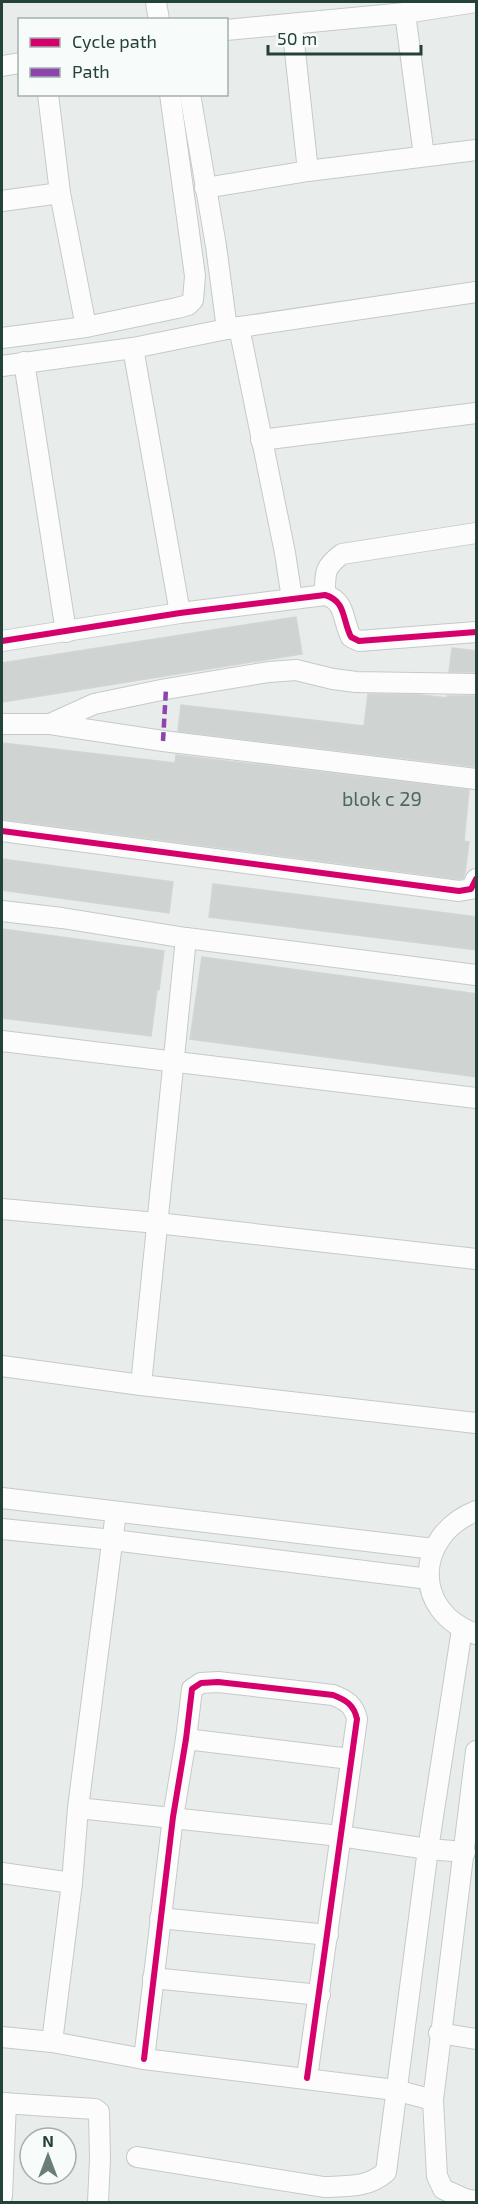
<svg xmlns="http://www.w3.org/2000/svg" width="478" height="2204" viewBox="0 0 478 2204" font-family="'Exo 2',sans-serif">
	<rect width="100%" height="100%" fill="#e8edeb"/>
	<g fill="#cfd4d2" stroke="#d1d6d4" stroke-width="1.5">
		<polygon points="296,617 302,654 2,702 2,663"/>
		<polygon points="452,648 477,651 477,672 449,672"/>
		<polygon points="368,694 422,695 447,698 447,696 477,696 477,767 178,731 181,705 364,726"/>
		<polygon points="2,743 175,763 176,755 469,790 464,841 469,842 465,873 463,878 459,879 2,819"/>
		<polygon points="2,859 173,882 169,913 2,890"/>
		<polygon points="213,884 477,917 477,950 209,917"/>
		<polygon points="2,929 164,951 159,990 157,990 151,1036 2,1018"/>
		<polygon points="202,957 477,994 477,1077 190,1039"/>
	</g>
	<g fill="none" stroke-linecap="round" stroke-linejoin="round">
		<defs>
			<g id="minor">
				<polyline points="156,2 159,20"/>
				<polyline points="405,13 424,156"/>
				<polyline points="292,24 308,171"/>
				<polyline points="226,30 405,13 476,2"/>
				<polyline points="2,66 20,63"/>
				<polyline points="48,94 60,193 86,327"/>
				<polyline points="190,94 216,246 227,329"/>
				<polyline points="205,188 308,171 476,150"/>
				<polyline points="2,201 60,193"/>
				<polyline points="239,327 285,553 292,599"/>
				<polyline points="2,338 86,327 177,308 188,305 193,300 195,276 170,94"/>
				<polyline points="133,348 180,613"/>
				<polyline points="24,362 66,632"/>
				<polyline points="2,366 133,348 227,329 476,292"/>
				<polyline points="261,440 476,413"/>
				<path d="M325,595C325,573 324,567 342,554L476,533"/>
				<path d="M2,641L180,613L325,595C346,601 342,619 351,637L359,641L476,632"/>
				<polyline points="2,724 50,724 94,704 166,689 269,672 296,670 333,679 356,682 476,684"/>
				<polyline points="50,724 163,741 476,779"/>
				<polyline points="2,831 459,891 471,889 476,879"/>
				<polyline points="2,911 62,918 186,938 476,975"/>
				<polyline points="2,1041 476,1098"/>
				<polyline points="2,1209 157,1223 476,1259"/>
				<polyline points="2,1366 141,1385 476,1423"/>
				<polyline points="141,1385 186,938"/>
				<polyline points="2,1498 434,1549"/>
				<path d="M476,1511C414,1536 412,1612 476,1634"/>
				<polyline points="2,1529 113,1540 429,1579"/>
				<polyline points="186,1739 350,1759"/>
				<polyline points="476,1751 433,2100 437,2176 443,2189 465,2199 476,2201"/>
				<polyline points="78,1808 340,1836 428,1849 465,1852"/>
				<polyline points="2,1873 72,1883"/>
				<polyline points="160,1918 328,1935"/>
				<polyline points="153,1978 320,1995"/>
				<polyline points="439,2033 476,2039"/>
				<polyline points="2,2037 52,2042 144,2059 395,2090 433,2100"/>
				<polyline points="52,2042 72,1883 78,1808 116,1512"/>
				<path d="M144,2059L173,1817L186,1739L192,1689L201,1683L218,1682L333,1695C346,1700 354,1705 357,1719L307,2078"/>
				<polyline points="2,2103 95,2109 99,2112 100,2159 98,2202"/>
				<path d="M137,2157L324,2187C349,2186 367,2188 386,2172L428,1849L462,1629"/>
				<polyline points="2,2196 6,2103"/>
			</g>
		</defs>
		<use href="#minor" stroke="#c5cac8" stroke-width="22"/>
		<use href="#minor" stroke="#fcfcfc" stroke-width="20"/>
		<polyline stroke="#8e44ad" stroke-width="4.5" stroke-dasharray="9 4.5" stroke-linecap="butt" points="163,741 166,689"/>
		<defs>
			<g id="cycleway">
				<path d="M2,641L180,613L325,595C346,601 342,619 351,637L359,641L476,632"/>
				<polyline points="2,831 459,891 471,889 476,879"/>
				<path d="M144,2059L173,1817L186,1739L192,1689L201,1683L218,1682L333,1695C346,1700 354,1705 357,1719L307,2078"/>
			</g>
		</defs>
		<use href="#cycleway" stroke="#f7fbf9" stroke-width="10"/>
		<use href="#cycleway" stroke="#d6006c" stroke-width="6"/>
	</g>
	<g text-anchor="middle" stroke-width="4.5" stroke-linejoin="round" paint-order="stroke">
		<g font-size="20" fill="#506761">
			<text x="382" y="806">blok c 29</text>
		</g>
	</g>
	<rect width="478" height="2204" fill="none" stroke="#24423a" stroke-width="6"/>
	<rect x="18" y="18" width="210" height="78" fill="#f7fbf9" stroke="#a3b1ad" stroke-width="1.5"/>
	<rect x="30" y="38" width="30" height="9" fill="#d6006c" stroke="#a3b1ad" stroke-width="1.5"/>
	<text x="72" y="48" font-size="18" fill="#24423a">Cycle path</text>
	<rect x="30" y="68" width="30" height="9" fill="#8e44ad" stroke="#a3b1ad" stroke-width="1.5"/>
	<text x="72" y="78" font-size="18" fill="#24423a">Path</text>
	<g transform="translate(48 2156)"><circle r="28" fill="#f7fbf9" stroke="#a3b1ad" stroke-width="1.5"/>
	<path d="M0-4.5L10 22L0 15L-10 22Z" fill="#697e78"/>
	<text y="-9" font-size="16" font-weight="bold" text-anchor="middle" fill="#24423a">N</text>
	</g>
	<path d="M268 45v9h153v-9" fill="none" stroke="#24423a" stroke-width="3"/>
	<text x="277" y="45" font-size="18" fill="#24423a" stroke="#f7fbf9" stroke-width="4.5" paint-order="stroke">50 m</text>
</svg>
